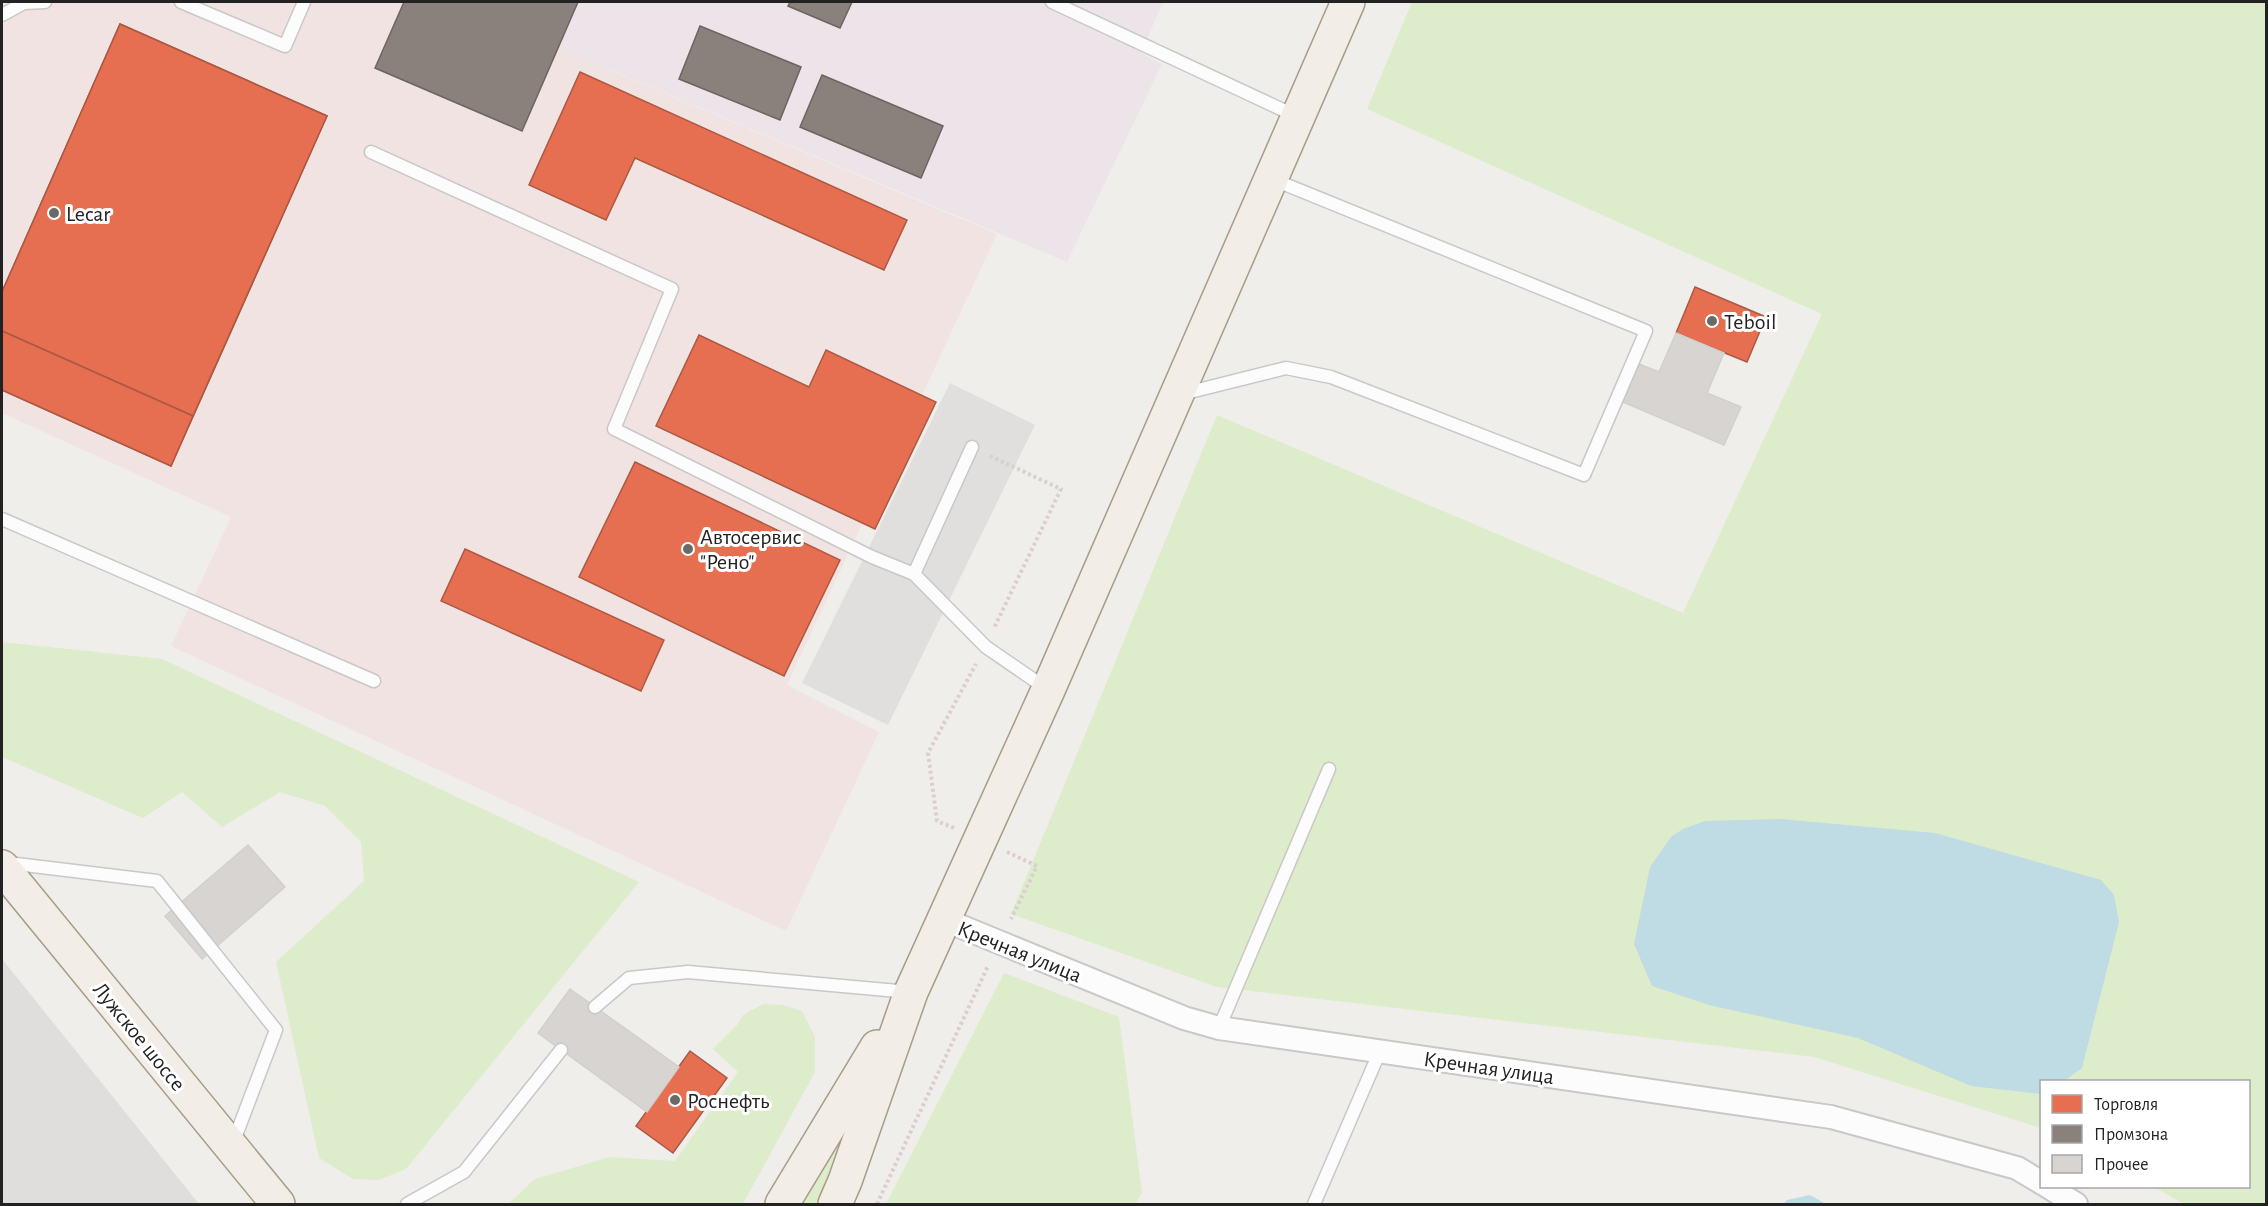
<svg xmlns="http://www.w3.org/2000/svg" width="2268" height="1206" viewBox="0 0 2268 1206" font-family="'Alegreya Sans',sans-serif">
	<rect width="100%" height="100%" fill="#f0eeeb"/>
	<polygon fill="#dfdedc" points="2,959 199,1204 2,1204"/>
	<polygon fill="#f1e3e1" points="2,2 449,2 997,234 787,685 879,732 786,931 171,646 231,517 2,413"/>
	<polygon fill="#ede4e9" points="449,2 1163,2 1141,53 1162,64 1067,262"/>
	<g fill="#ddeccb">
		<polygon points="1412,2 2266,2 2266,1204 2184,1204 2154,1187 2248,1186 2248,1082 2042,1082 2041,1128 1814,1057 1217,987 1011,914 1217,415 1683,613 1822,314 1367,109"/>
		<polygon points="2,642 162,659 639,882 406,1169 379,1180 353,1179 319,1158 276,962 364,881 361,842 325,806 280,792 222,827 182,792 143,818 2,757"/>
		<polygon points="1004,973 1119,1017 1142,1192 1136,1204 886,1204"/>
		<polygon points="763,1004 783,1005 802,1011 815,1037 815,1072 743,1204 508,1204 535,1179 610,1157 675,1161 738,1072 713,1049 737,1025 743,1015"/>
		<polygon points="845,1129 817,1204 801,1204"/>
	</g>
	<polygon fill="#e0dfde" points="950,383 1035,425 888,725 802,683"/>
	<g fill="#bfdbe3">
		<polygon points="1780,819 1935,833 2101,880 2114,895 2119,922 2082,1068 2064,1081 2042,1082 2041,1094 1971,1086 1858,1038 1709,1005 1652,986 1634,944 1650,867 1671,837 1683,829 1705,821"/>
		<polygon points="1810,1195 1826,1204 1783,1204 1787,1200"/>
	</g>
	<g fill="#e76f51" stroke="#ac5843" stroke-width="1.5">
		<polygon points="120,24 327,116 171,466 2,390 2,292"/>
		<polygon points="120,24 327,116 193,416 2,331 2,292"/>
		<polygon points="580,72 907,220 884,270 635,158 606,220 529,185"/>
		<polygon points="1695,287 1766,317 1747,362 1676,333"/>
		<polygon points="2,331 193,416 171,466 2,390"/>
		<polygon points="699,335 809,387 826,350 936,402 875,529 656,426"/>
		<polygon points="635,462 840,560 784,676 579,577"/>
		<polygon points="465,549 664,640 641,691 441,601"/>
		<polygon points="690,1051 727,1078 673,1153 636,1126"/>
	</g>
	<g fill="#8a817c" stroke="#6b6461" stroke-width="1.5">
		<polygon points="404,2 578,2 522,131 375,68"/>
		<polygon points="790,2 852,2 840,28 788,6"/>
		<polygon points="700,26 801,67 780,120 679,79"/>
		<polygon points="822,75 943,126 921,178 800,127"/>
	</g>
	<g fill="#d7d4d2" stroke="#d3d0cc" stroke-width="1.5">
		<polygon points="1676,333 1724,353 1707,393 1741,407 1724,445 1623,402 1639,364 1659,372"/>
		<polygon points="248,845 285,887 202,959 165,916"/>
		<polygon points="570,989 679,1067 647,1112 538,1033"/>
	</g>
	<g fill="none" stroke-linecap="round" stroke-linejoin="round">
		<defs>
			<g id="service">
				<polyline points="181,2 285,46 304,2"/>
				<polyline points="1052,2 1298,117"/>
				<polyline points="2,15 24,3 45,2"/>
				<polyline points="371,152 672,289 614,429 872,557 914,574 986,647 1047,689"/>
				<polyline points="1182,394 1286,368 1331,377 1584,475 1646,331 1272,179"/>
				<polyline points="2,519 374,681"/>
				<polyline points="914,574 972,447"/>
				<polyline points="8,863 157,881 276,1030 233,1143"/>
				<polyline points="595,1007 629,978 688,972 909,992"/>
				<polyline points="1219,1028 1329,769"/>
				<polyline points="407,1204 464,1172 561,1050"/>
				<polyline points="1314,1204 1380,1051"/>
			</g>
			<g id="minor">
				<polyline points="945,920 1184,1018 1219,1028 1831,1117 2017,1168 2042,1183"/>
				<polyline points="2047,1186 2076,1204"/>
			</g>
			<g id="primary">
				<polyline points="2,867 278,1204"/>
				<polyline points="782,1204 877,1047"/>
				<polyline points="835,1204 845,1181 911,992 1048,690 1348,2"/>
			</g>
		</defs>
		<use href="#service" stroke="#c9c8c7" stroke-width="15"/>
		<use href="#minor" stroke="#c9c8c7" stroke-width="26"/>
		<use href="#primary" stroke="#a79c86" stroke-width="36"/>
		<g stroke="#dccecd" stroke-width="4" stroke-dasharray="3 3" stroke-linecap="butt">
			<polyline points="990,456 1061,489 994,628"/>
			<polyline points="954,828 937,821 928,753 976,664"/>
			<polyline points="1007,852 1037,866 1011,919"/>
			<polyline points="877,1204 988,966"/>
		</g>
		<use href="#service" stroke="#fdfcfc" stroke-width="12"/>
		<use href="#minor" stroke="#fdfcfc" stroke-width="22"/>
		<use href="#primary" stroke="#f3ede7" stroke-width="33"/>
	</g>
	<g fill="#6a6968" stroke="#fff" stroke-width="2">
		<circle cx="54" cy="213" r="6"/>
		<circle cx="1712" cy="321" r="6"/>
		<circle cx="688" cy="549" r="6"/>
		<circle cx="675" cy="1100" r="6"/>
	</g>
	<g text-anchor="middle" stroke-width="6" stroke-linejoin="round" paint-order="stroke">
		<g font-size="22" fill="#222" stroke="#fff" text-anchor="start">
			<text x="66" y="221">Lecar</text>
			<text x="1724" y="329">Teboil</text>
			<text x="700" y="544">Автосервис<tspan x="700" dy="25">"Рено"</tspan></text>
			<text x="687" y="1108">Роснефть</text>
		</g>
		<g font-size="22" fill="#222" stroke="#fff">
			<text transform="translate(1020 951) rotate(22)" y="8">Кречная улица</text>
			<text transform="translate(140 1036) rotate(51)" y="8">Лужское шоссе</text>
			<text transform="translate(1489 1067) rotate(8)" y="8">Кречная улица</text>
		</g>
	</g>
	<rect width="2268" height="1206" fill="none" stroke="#222222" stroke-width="6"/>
	<rect x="2040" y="1080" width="210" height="108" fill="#ffffff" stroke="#a7a7a7" stroke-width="1.5"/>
	<rect x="2052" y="1095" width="30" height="18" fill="#e76f51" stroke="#a7a7a7" stroke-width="1.5"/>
	<text x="2094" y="1110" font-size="18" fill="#222222">Торговля</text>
	<rect x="2052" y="1125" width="30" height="18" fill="#8a817c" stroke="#a7a7a7" stroke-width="1.5"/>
	<text x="2094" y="1140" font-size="18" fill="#222222">Промзона</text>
	<rect x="2052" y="1155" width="30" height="18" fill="#d7d4d2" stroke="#a7a7a7" stroke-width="1.5"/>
	<text x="2094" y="1170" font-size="18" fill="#222222">Прочее</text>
</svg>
